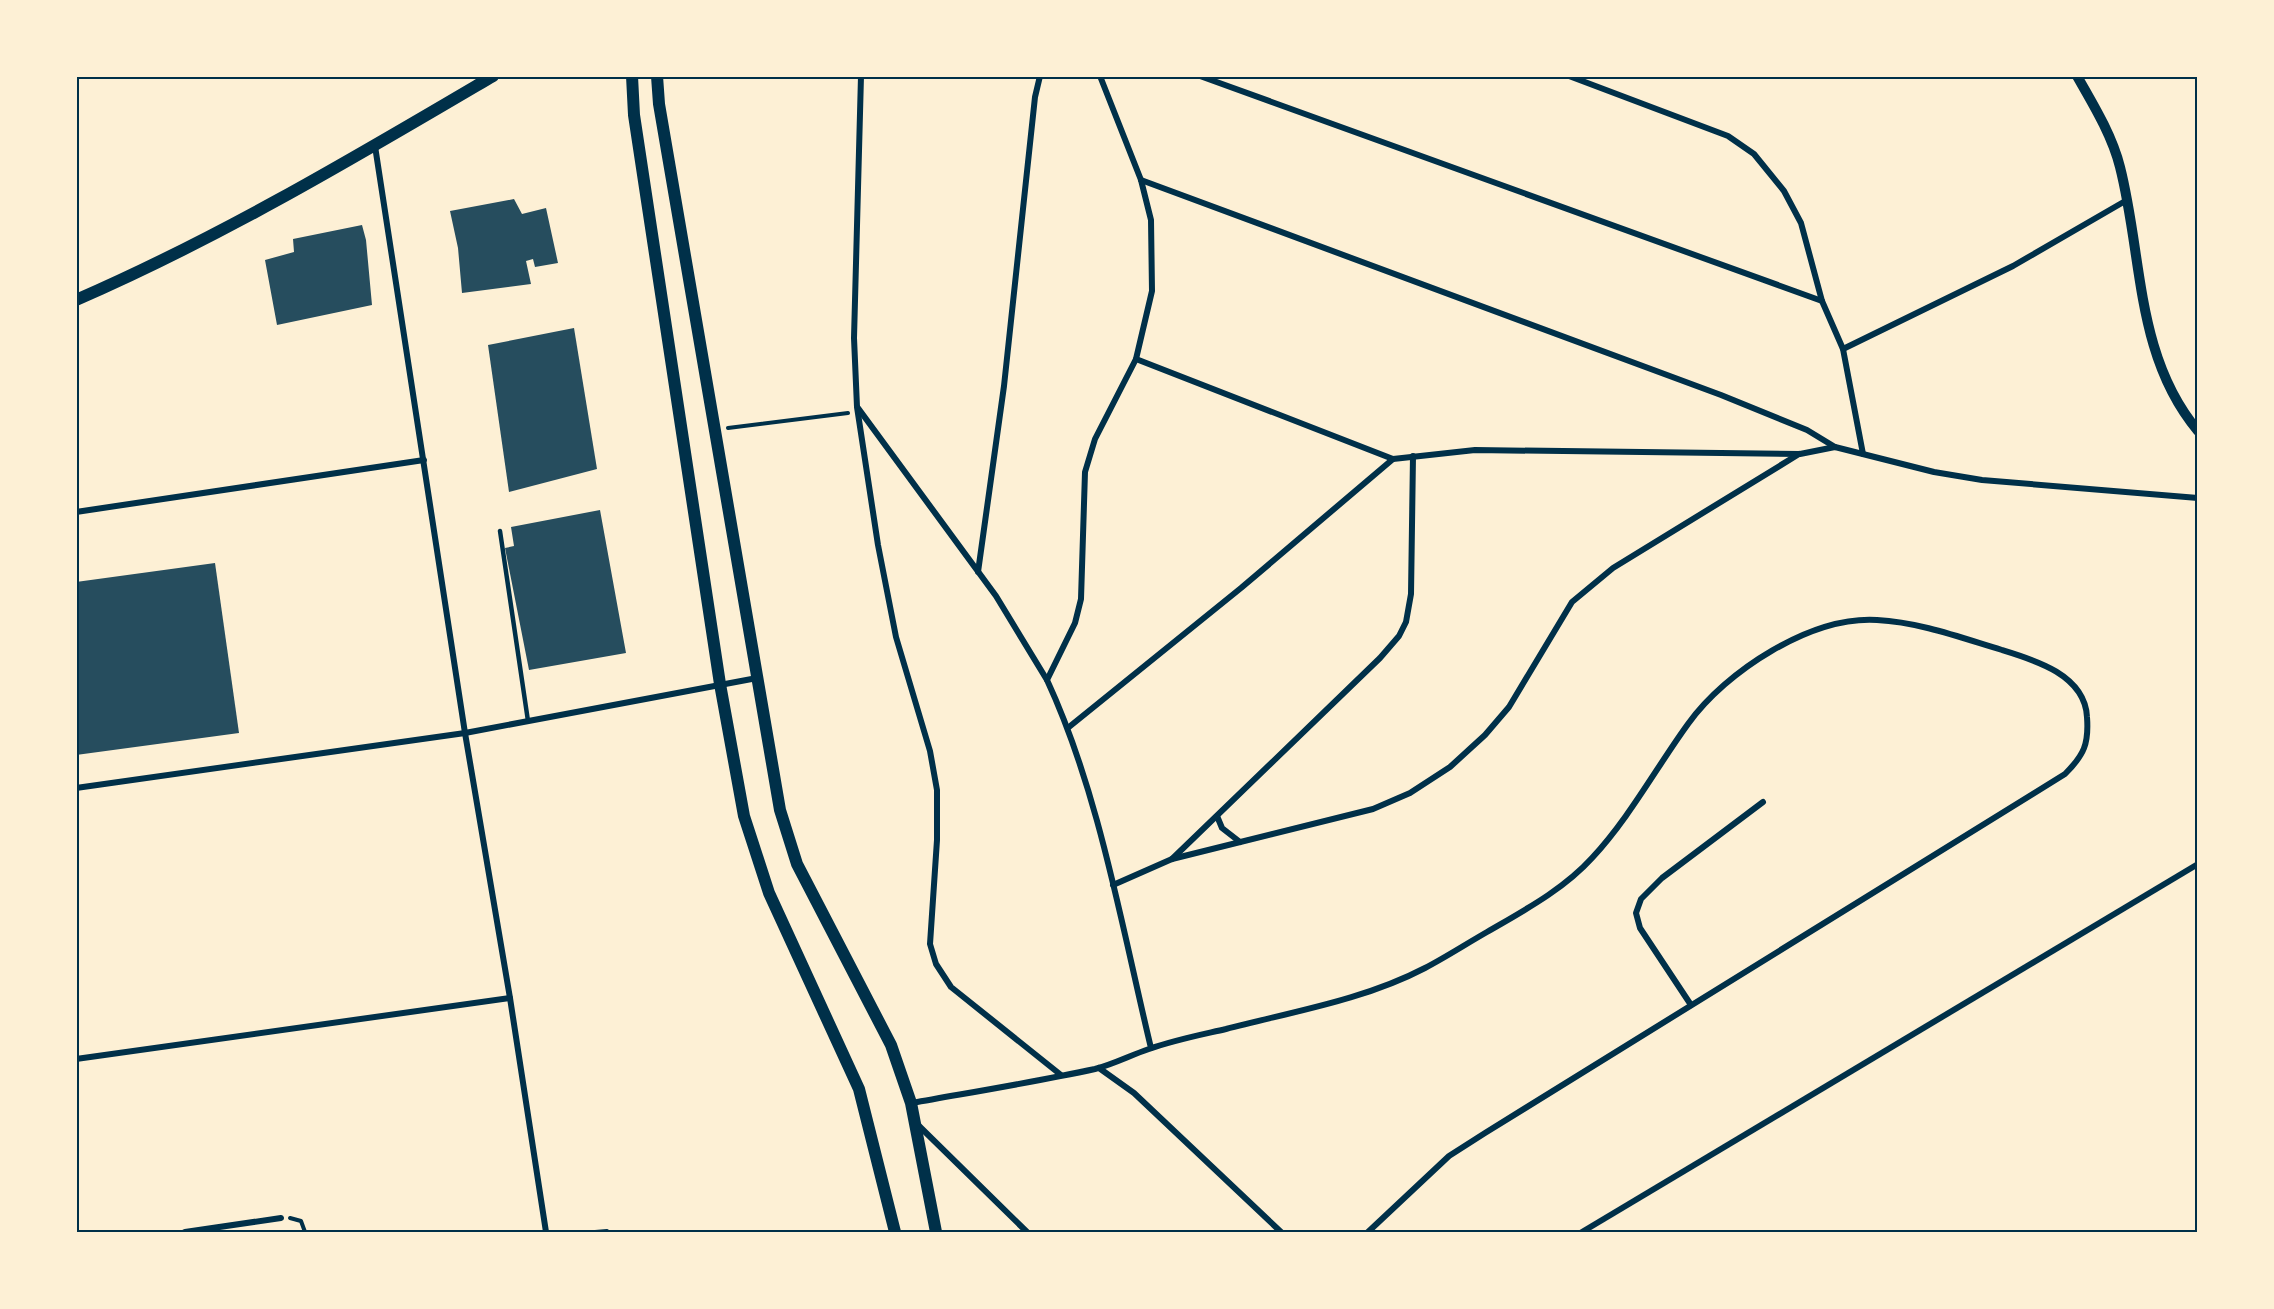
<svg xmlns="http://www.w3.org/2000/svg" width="2274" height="1309" viewBox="0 0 2274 1309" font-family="'IBM Plex Sans',sans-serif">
	<rect width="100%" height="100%" fill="#fdf0d5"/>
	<g fill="#264d5e">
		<polygon points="514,199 522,214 546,208 558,263 535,267 533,259 526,261 531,284 462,293 458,248 450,211"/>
		<polygon points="362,225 366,240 372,305 277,325 265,260 294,252 293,239"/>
		<polygon points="574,328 597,469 509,492 488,345"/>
		<polygon points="600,510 626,653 529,670 505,548 514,546 511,527"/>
		<polygon points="215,563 239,733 76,755 76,582"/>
	</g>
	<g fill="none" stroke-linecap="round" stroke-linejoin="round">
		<g stroke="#003049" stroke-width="4">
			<polyline points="728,428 848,413"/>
			<polyline points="290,1218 301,1221 305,1232"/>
			<polyline points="595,1232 607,1231"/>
		</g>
		<polyline stroke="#003049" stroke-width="4.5" points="500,531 528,721"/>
		<g stroke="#003049" stroke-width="6">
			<polyline points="861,76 854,338 857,407 878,545 896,637 930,751 937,790 937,840 930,944 936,964 951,987 1061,1075"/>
			<path d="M1100,76L1141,180L1151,220L1152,291L1136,359L1095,439L1085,472L1081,599L1075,623L1047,680C1099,792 1122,928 1151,1048"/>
			<polyline points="1200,76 1822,301"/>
			<polyline points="1569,76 1728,136 1754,154 1784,191 1801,223 1822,301 1843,349 1863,454"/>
			<polyline points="375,146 465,733 510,998 546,1232"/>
			<polyline points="1141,180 1721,395 1807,430 1835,447"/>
			<polyline points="1843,349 2013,266 2127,200"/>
			<polyline points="1136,359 1393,459"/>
			<polyline points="858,408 996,596 1047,680"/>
			<polyline points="76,512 424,460"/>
			<polyline points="978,572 1004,386 1035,97 1040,76"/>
			<polyline points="1069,727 1241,588 1393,459 1475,450 1800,454 1835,447 1934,472 1982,480 2198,498"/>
			<polyline points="76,788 465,733 757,678"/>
			<polyline points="1217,816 1222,828 1240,842"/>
			<polyline points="1172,859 1380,658 1399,636 1406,622 1411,594 1413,456"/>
			<polyline points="1113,885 1172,859 1373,809 1410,793 1450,767 1485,735 1509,707 1572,602 1613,568 1799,454"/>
			<polyline points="1691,1005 1640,928 1636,913 1641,899 1662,878 1763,802"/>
			<polyline points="76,1059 510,998"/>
			<polyline points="1099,1068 1134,1093 1281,1232"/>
			<path d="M912,1103C973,1092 1035,1082 1095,1069C1114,1064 1131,1055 1149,1049C1174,1040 1200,1035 1226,1029C1291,1012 1364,1000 1425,968C1446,957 1466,944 1487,932C1523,911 1563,890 1592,858C1630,817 1656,768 1688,724C1726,671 1811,616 1877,620C1919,622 1962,638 2002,650C2035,660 2085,675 2087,717C2089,744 2084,755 2065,774L1485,1133L1449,1156L1368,1232"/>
			<polyline points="917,1124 1027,1232"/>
			<polyline points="185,1232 281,1218"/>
			<polyline points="1582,1232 2198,864"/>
		</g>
		<path stroke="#003049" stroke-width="10" d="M2077,76C2093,104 2112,135 2120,167C2143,257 2135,356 2198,431"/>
		<g stroke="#003049" stroke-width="12">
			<polyline points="632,76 634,115 720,684 744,816 769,893 859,1089 895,1232"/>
			<polyline points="657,76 659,104 780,810 797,864 891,1045 911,1103 936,1232"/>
			<path d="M76,300C221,237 357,156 493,76"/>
		</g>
	</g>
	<rect width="2274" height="1309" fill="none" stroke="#fdf0d5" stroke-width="156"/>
	<rect x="78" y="78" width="2118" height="1153" fill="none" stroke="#003049" stroke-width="2"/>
</svg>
